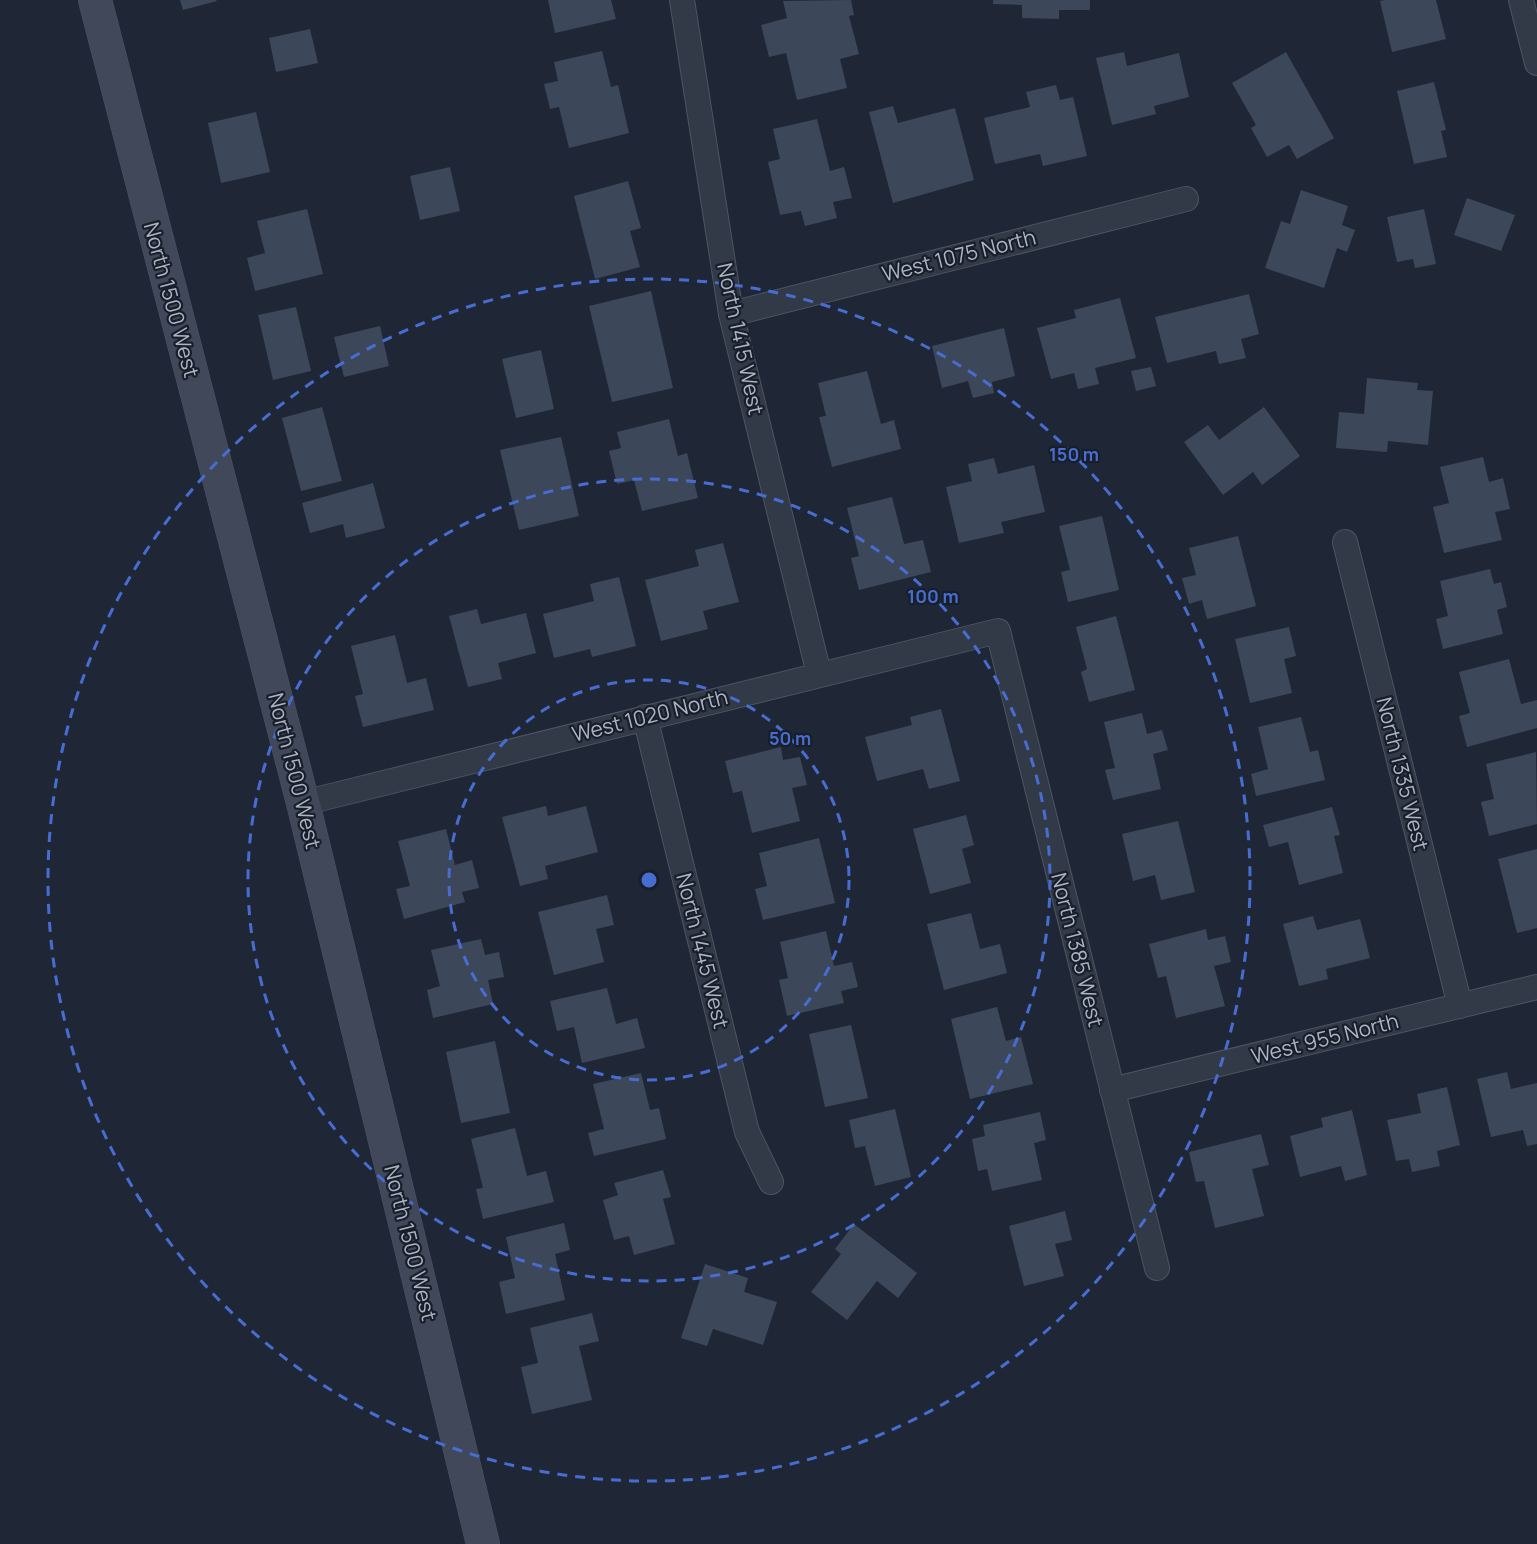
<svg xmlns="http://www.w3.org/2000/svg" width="1537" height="1544" viewBox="0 0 1537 1544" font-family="Manrope,sans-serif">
	<rect width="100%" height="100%" fill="#1f2736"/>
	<g fill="#3c4759">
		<polygon points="180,0 216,0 217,1 183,10"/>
		<polygon points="548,0 611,0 616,19 555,33"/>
		<polygon points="851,0 854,15 849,16 859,54 840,59 847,88 797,100 786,53 769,57 761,25 787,18 783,1"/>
		<polygon points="993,0 1090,0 1090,10 1059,10 1059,19 1022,18 1022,5 993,4"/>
		<polygon points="1385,0 1436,0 1446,39 1392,52 1380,1"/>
		<polygon points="310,29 318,63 276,72 269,38"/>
		<polygon points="602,51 611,87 618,85 629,133 569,148 559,107 550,109 544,84 558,81 554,62"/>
		<polygon points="1124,52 1127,66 1179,53 1189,97 1154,106 1156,114 1112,125 1096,58"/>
		<polygon points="1286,52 1334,138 1297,159 1289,145 1267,157 1251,128 1256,125 1232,83"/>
		<polygon points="1434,82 1446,130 1441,131 1447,157 1414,164 1397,91"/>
		<polygon points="1056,85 1060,100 1073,97 1087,156 1043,166 1040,154 995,164 984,118 1030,107 1026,92"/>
		<polygon points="893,106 898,123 955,108 974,180 893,203 869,112"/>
		<polygon points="256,112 270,172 221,183 208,123"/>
		<polygon points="817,119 830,171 844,167 852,198 833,202 837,218 805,226 801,211 780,215 768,162 780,159 773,129"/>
		<polygon points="450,167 460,211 420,220 410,176"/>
		<polygon points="628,181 641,228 630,231 640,267 595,279 574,196"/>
		<polygon points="1301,190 1348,206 1342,225 1355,230 1347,252 1337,248 1324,288 1265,268 1281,221 1290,224"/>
		<polygon points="1467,198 1515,215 1501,251 1454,235"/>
		<polygon points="307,209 323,274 255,291 247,258 265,253 257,221"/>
		<polygon points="1424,209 1436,264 1415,268 1413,259 1397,262 1387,217"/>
		<polygon points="651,291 673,388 612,402 589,306"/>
		<polygon points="1249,294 1259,334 1241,339 1246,358 1219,364 1216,351 1167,363 1155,317"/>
		<polygon points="1120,298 1136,358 1095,368 1099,384 1078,389 1074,373 1051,379 1037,328 1076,318 1074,310"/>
		<polygon points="296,307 311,371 273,380 258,315"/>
		<polygon points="380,326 389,366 344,377 334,337"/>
		<polygon points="1004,328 1015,376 992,382 994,393 973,398 968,381 942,388 932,346"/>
		<polygon points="541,350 554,409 516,418 502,359"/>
		<polygon points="1151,367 1156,386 1136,391 1131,371"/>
		<polygon points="867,371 881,424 894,420 901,449 832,467 819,417 826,416 818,383"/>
		<polygon points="1367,378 1418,383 1417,390 1433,391 1428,445 1388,441 1387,452 1336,448 1339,412 1364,414"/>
		<polygon points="322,407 342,481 301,491 282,418"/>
		<polygon points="1264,407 1300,456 1262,485 1253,472 1223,495 1184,442 1208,425 1219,440"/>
		<polygon points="669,419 678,456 687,453 698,498 642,511 634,480 617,484 609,451 621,448 617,432"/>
		<polygon points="561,437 579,516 519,530 500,450"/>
		<polygon points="1483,457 1489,482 1503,478 1510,509 1495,512 1502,540 1444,553 1433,507 1449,503 1440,467"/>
		<polygon points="994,458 998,474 1034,465 1045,512 1001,522 1004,533 959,543 946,487 972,481 968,464"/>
		<polygon points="373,483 385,528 346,538 343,524 310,533 302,503"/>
		<polygon points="892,497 904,544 923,540 931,572 859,590 851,558 859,556 847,508"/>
		<polygon points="1102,516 1119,590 1068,602 1061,572 1070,570 1059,526"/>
		<polygon points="1238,536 1256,606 1207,619 1202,600 1189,604 1182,578 1196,575 1189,548"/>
		<polygon points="723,543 739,602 703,611 708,629 661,641 645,580 699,566 695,550"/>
		<polygon points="1490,569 1494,584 1501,582 1507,607 1497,610 1503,634 1443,649 1436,619 1448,616 1440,581"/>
		<polygon points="619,577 636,646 592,657 590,649 554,658 543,614 594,601 590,584"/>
		<polygon points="477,609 481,624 526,613 536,653 498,663 502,679 468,687 449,616"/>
		<polygon points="1116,616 1135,690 1089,702 1081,672 1087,669 1076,627"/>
		<polygon points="1289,627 1296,656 1284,659 1292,693 1250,703 1235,639"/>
		<polygon points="395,635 407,683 426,678 434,710 363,727 355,696 363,694 351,646"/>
		<polygon points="1509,659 1521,704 1537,700 1537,728 1467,747 1459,716 1470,713 1459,672"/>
		<polygon points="941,709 960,781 929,789 923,769 877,781 865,737 912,725 910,717"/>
		<polygon points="1142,713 1147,734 1162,730 1168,750 1153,754 1161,789 1113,800 1105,770 1115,768 1104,722"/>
		<polygon points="1301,717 1310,752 1318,750 1325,780 1256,796 1251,774 1268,769 1258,727"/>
		<polygon points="781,747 783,760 800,757 807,785 792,788 800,821 752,833 742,791 733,793 725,761"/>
		<polygon points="1536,752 1537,824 1489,836 1481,802 1494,799 1486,764"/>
		<polygon points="546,806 548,816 586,806 598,852 545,866 548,879 520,886 502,817"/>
		<polygon points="1332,807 1340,835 1334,836 1343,873 1299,885 1288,842 1269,847 1263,825"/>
		<polygon points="966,815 974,845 962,849 971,883 930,894 913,829"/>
		<polygon points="1178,821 1195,892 1161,900 1155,875 1133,881 1122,834"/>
		<polygon points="446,829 455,865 472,860 479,888 462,892 465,902 404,919 396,889 410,886 398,841"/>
		<polygon points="819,838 835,903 763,920 755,889 767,886 759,853"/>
		<polygon points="1537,849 1537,928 1517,933 1498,859"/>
		<polygon points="607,895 614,925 596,929 604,962 554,975 538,912"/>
		<polygon points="971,913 980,949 1000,944 1007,973 944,990 927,924"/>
		<polygon points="1313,916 1317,930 1360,919 1370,958 1326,969 1328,979 1299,986 1283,924"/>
		<polygon points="1206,929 1208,940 1225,936 1231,962 1214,966 1225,1006 1176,1018 1166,976 1158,978 1149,944"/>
		<polygon points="826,931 834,966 852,962 858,987 841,991 844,1003 787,1016 779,980 788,978 780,942"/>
		<polygon points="481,939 485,955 499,952 504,977 488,980 493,1004 433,1018 427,990 440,986 431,950"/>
		<polygon points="607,988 616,1024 637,1018 645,1048 582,1063 574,1027 557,1031 550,1001"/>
		<polygon points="997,1007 1006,1041 1021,1037 1033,1084 970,1099 951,1019"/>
		<polygon points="851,1025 868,1098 825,1107 809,1034"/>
		<polygon points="495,1041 510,1113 461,1123 446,1052"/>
		<polygon points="1507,1072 1511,1089 1537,1083 1537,1144 1527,1146 1523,1130 1491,1137 1477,1079"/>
		<polygon points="641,1073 650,1110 659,1108 666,1139 594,1156 588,1133 604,1129 593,1084"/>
		<polygon points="1447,1087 1460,1145 1437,1151 1440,1166 1412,1172 1409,1159 1396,1161 1387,1120 1421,1113 1417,1094"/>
		<polygon points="895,1109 911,1177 875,1186 865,1146 855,1148 849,1120"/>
		<polygon points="1352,1110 1367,1175 1345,1181 1341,1166 1300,1177 1290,1136 1323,1127 1321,1118"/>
		<polygon points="1040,1112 1046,1140 1034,1143 1042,1180 992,1191 987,1169 978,1171 972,1139 985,1136 983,1125"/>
		<polygon points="515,1128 527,1176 546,1171 554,1202 483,1219 476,1189 483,1188 471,1139"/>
		<polygon points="1261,1134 1269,1165 1252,1169 1264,1216 1215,1228 1204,1181 1196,1182 1189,1152"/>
		<polygon points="663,1170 671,1197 663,1199 675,1244 634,1255 629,1236 614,1240 603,1200 618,1195 614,1183"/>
		<polygon points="1065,1211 1072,1240 1055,1244 1064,1276 1024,1286 1009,1226"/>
		<polygon points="564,1223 570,1250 555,1254 565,1300 506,1314 499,1282 515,1278 506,1237"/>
		<polygon points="854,1224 917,1273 898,1298 877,1281 847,1320 811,1292 841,1254 835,1249"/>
		<polygon points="705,1264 748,1278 744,1292 777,1302 763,1345 713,1329 707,1346 681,1338"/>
		<polygon points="592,1313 599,1341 579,1346 592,1400 532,1414 521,1367 538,1363 530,1328"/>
	</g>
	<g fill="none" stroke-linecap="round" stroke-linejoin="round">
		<defs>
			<g id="street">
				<polyline points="682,0 731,314 819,674"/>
				<polyline points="1521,0 1537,63"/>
				<polyline points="731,314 1186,199"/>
				<polyline points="1345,542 1460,1006"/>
				<polyline points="645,717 747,1132 771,1182"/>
				<polyline points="303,803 998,631 1157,1268"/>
				<polyline points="1112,1090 1537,987"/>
			</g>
			<polyline id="secondary" points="95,0 303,803 483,1544"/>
		</defs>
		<use href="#street" stroke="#4d5462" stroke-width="26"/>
		<use href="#secondary" stroke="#4d5462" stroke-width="34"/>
		<use href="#street" stroke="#323947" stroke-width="24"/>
		<use href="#secondary" stroke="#40485a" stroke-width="33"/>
	</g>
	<g fill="none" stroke="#486dd2" stroke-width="3" stroke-dasharray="10 8">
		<circle cx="649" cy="880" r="200"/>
		<circle cx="649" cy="880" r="401"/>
		<circle cx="649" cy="880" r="601"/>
	</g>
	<g text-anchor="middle" stroke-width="4.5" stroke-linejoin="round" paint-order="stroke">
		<g font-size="21" fill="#acb4c4" stroke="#181f2b">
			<text transform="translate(959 256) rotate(-14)" y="7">West 1075 North</text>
			<text transform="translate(171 300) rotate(75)" y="7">North 1500 West</text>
			<text transform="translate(740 339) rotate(78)" y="7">North 1415 West</text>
			<text transform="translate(650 716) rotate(-14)" y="7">West 1020 North</text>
			<text transform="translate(294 771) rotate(76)" y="7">North 1500 West</text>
			<text transform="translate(1402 774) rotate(76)" y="7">North 1335 West</text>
			<text transform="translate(1077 950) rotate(76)" y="7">North 1385 West</text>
			<text transform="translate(702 951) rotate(76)" y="7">North 1445 West</text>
			<text transform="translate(1325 1039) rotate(-14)" y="7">West 955 North</text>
			<text transform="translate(410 1243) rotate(76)" y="7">North 1500 West</text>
		</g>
	</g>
	<circle cx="649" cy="880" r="9" fill="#486dd2" stroke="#181f2b" stroke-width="3"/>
	<g font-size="18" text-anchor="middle" font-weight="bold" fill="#486dd2" stroke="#181f2b" stroke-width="4.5" stroke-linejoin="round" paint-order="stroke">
		<text x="1074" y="461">150 m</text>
		<text x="933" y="603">100 m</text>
		<text x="790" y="745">50 m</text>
	</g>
</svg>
